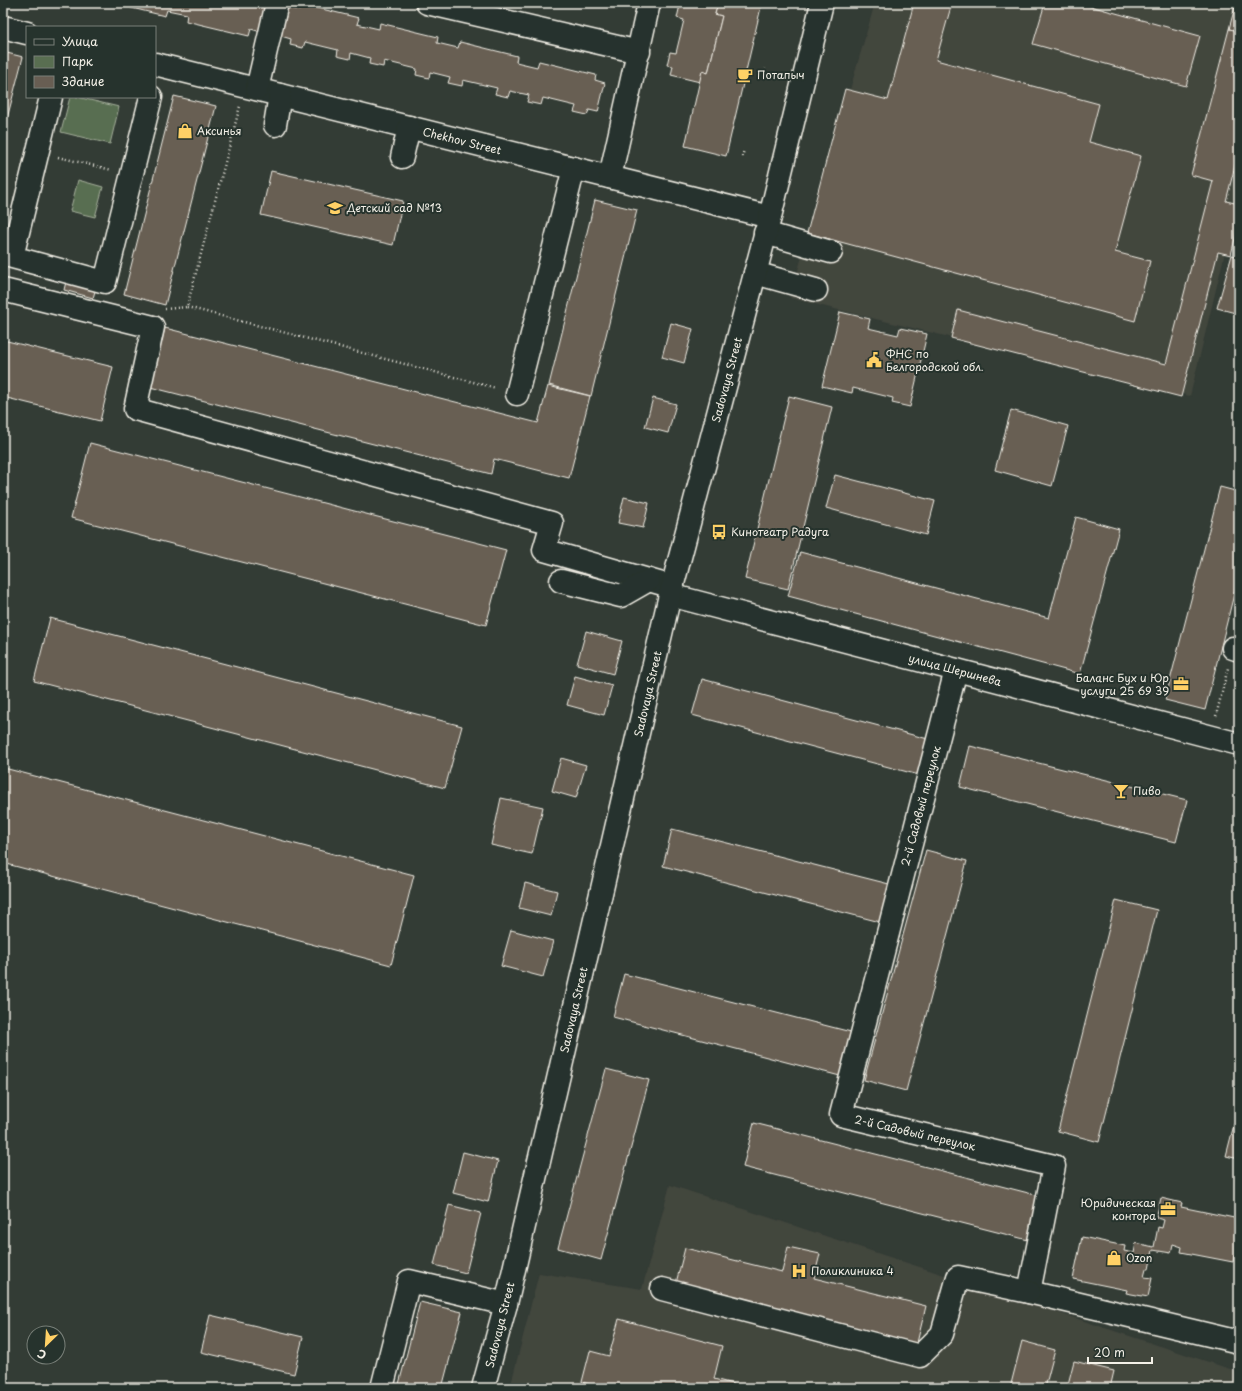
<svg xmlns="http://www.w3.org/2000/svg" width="1242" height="1391" viewBox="0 0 1242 1391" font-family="'Playpen Sans',sans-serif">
	<rect width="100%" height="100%" fill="#333c35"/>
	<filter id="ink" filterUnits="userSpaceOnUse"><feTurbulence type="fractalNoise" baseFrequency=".025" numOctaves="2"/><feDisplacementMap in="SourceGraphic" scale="8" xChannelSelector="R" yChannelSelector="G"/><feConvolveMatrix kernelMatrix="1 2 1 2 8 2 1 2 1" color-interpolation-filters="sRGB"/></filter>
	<g filter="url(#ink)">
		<g fill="#43463e">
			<polygon points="875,3 1239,3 1239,195 1190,396 790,298"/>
			<polygon points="670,1185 1239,1372 1239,1388 510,1388 539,1273 642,1289"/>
		</g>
		<g fill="#596e51" stroke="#a6b09c">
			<polygon points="70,97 77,97 119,107 110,144 61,132"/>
			<polygon points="78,180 103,187 95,217 70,211"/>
		</g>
		<g fill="#685e53" stroke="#f4f1e8">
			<polygon points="111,3 267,3 261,32 251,29 249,36 186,21 187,14 167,10 165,16"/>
			<polygon points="687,3 718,3 715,14 722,16 708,73 702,71 700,82 671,75 673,66 667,65 670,52 676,53 684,20 677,18 680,5 686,6"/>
			<polygon points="718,3 762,3 726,156 685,146 702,71 708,73 722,16 715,14"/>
			<polygon points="914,3 952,3 936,60 1099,104 1089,142 1141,156 1115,252 1150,261 1135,321 807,233 845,89 888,100"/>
			<polygon points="1045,3 1079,3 1200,36 1186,86 1033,44"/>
			<polygon points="1236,3 1239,3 1239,31 1229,29"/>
			<polygon points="301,4 359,18 357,24 379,29 380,23 438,37 437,43 458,48 460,42 517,56 516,62 537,67 539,61 596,75 595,80 605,83 598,112 589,110 587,115 574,112 576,106 543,98 541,105 527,102 529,95 510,91 508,97 495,94 497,88 463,80 462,86 448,83 450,77 430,72 429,78 416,75 417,69 384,61 383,67 369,64 370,58 351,53 350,59 337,56 338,50 305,42 303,48 290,45 291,39 281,36 288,8 300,10"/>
			<polygon points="1229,29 1239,31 1239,150 1226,201 1239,204 1239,222 1231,255 1218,252 1181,397 951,338 958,310 1166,364 1213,181 1191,175"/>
			<polygon points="3,52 23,57 3,134"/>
			<polygon points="174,96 216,106 165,305 124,294"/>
			<polygon points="271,171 403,201 393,245 261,215"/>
			<polygon points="595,200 637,210 591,396 549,385"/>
			<polygon points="1232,255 1239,257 1239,314 1217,308"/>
			<polygon points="68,273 98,281 93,298 64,290"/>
			<polygon points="840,312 870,319 868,328 898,335 900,328 927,334 910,407 892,403 893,398 853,388 852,393 822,386"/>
			<polygon points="671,323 693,329 684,363 662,357"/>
			<polygon points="165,328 538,423 548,386 590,396 569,478 494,459 491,474 150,387"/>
			<polygon points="3,340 113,367 100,421 3,397"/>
			<polygon points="789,396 832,407 788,589 745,579"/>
			<polygon points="653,398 676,404 668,433 645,427"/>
			<polygon points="1011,410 1068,426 1052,486 995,470"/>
			<polygon points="90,443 506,550 486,625 71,518"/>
			<polygon points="835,475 935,501 926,535 826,508"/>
			<polygon points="1220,487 1239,492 1239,574 1205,710 1165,700"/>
			<polygon points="624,497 649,503 643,528 618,523"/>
			<polygon points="1076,517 1119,529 1080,674 788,596 800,552 1049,618"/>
			<polygon points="50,618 462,726 445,788 34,681"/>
			<polygon points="586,631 622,641 613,674 577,664"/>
			<polygon points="575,676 612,686 604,715 567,705"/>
			<polygon points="702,679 928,739 919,775 692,715"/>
			<polygon points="970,746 1187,800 1176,842 960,787"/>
			<polygon points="561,758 586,765 576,798 552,791"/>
			<polygon points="4,768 414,875 391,965 3,863"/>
			<polygon points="501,798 543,807 532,854 491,845"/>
			<polygon points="672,829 893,885 884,923 663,866"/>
			<polygon points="926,850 967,861 906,1091 864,1080"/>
			<polygon points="525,883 557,891 551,916 519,908"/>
			<polygon points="1116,900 1157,910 1099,1142 1058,1131"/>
			<polygon points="511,930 553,941 543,977 501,966"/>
			<polygon points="624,974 851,1032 840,1076 613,1017"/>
			<polygon points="606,1069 649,1080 601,1260 558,1248"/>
			<polygon points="1239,1105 1239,1159 1226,1156"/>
			<polygon points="754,1123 1044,1197 1032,1241 743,1167"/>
			<polygon points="463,1152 498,1161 488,1202 453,1193"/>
			<polygon points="1161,1198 1182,1203 1181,1207 1239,1219 1239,1257 1234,1256 1233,1262 1181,1252 1182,1247 1173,1244 1171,1253 1153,1250 1149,1269 1146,1269 1144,1277 1152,1278 1148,1297 1126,1293 1127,1290 1073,1279 1082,1237 1125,1246 1124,1251 1134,1253 1136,1243 1154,1247 1158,1227 1162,1228 1164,1220 1156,1218"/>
			<polygon points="449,1205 481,1213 466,1273 434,1265"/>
			<polygon points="788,1247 820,1254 814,1278 926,1306 915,1351 674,1291 685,1248 782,1272"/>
			<polygon points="420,1302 462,1312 442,1388 398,1388"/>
			<polygon points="210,1315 303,1337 294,1374 201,1352"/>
			<polygon points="619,1319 722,1346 714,1379 747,1388 603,1388 582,1382 590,1351 609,1356"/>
			<polygon points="1022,1341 1055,1350 1045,1388 1010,1388"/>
			<polygon points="1074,1361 1114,1371 1110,1388 1067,1388"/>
			<polygon points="138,1385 148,1388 137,1388"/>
		</g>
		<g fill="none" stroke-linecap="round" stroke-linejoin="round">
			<defs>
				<g id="minor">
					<polyline points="427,3 639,52"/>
					<polyline points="3,27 27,33"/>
					<polyline points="155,64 770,217"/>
					<polyline points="257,89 277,3"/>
					<polyline points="51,97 12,257 105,282 151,97"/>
					<polyline points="275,125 280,95"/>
					<polyline points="402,157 409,127"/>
					<polyline points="610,177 649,3"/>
					<polyline points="765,233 831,252"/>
					<polyline points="755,273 816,290"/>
					<polyline points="3,290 153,327 135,409 552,523 544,550 673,587"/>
					<polyline points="517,394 574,168"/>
					<polyline points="561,581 621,596 649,580"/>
					<polyline points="670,595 1239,744"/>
					<polyline points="1233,648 1239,650"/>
					<polyline points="956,670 841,1115 1054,1166 1029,1292 1239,1342"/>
					<polyline points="662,1289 920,1356 942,1334 958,1277 1029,1292"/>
					<polyline points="382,1388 409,1281 506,1304"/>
				</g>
				<polyline id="major" points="483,1388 506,1304 670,595 770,217 822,3"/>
			</defs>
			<use href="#minor" stroke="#f4f1e8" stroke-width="25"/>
			<use href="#major" stroke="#f4f1e8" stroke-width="25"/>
			<g stroke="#f4f1e8" stroke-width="2.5" stroke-dasharray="1 3" stroke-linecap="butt">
				<polyline points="764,72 765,68"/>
				<polyline points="58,157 112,170"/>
				<polyline points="742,157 744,150"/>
				<polyline points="187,307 496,388"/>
				<polyline points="165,309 187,307 240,106"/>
				<polyline points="1216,716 1228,668"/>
			</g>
			<use href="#minor" stroke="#26332d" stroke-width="22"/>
			<use href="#major" stroke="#26332d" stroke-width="22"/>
		</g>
	</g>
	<defs>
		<symbol id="cafe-bare" viewBox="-9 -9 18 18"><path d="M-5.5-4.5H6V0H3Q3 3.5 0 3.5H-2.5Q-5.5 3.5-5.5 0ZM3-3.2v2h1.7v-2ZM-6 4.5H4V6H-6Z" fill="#ffd166" stroke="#26332d" stroke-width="2.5" paint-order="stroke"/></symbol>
		<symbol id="shop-bare" viewBox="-9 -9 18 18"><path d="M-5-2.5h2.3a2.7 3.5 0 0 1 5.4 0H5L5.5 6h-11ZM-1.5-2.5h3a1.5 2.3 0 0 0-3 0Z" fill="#ffd166" stroke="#26332d" stroke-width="2.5" paint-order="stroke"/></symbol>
		<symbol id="school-bare" viewBox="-9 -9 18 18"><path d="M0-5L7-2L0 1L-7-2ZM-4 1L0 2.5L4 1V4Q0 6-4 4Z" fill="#ffd166" stroke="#26332d" stroke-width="2.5" paint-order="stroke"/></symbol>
		<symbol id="civic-bare" viewBox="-9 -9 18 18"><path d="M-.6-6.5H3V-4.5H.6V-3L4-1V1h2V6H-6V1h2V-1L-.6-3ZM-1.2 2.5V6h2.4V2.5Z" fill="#ffd166" stroke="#26332d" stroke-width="2.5" paint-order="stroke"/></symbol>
		<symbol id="bus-bare" viewBox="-9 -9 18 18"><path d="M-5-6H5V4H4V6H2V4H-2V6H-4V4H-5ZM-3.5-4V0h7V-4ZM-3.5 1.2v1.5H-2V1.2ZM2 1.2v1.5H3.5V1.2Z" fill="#ffd166" stroke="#26332d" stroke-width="2.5" paint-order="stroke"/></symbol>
		<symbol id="office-bare" viewBox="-9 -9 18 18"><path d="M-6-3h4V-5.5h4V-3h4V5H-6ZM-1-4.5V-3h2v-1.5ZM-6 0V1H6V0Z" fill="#ffd166" stroke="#26332d" stroke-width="2.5" paint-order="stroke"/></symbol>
		<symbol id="bar-bare" viewBox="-9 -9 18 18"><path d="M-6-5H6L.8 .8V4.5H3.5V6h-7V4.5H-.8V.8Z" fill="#ffd166" stroke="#26332d" stroke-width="2.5" paint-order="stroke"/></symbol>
		<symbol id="hospital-bare" viewBox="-9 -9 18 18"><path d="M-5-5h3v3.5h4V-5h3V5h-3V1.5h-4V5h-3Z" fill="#ffd166" stroke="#26332d" stroke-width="2.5" paint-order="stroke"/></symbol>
	</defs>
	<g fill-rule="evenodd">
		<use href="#cafe-bare" x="734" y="64" width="22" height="22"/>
		<use href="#shop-bare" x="174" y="120" width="22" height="22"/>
		<use href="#school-bare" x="324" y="197" width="22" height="22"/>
		<use href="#civic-bare" x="863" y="349" width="22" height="22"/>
		<use href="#bus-bare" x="708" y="521" width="22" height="22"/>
		<use href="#office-bare" x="1170" y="673" width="22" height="22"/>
		<use href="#bar-bare" x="1110" y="780" width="22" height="22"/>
		<use href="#office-bare" x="1157" y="1198" width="22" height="22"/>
		<use href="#shop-bare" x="1103" y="1247" width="22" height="22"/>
		<use href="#hospital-bare" x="788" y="1260" width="22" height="22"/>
	</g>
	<g text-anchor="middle" stroke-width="4" stroke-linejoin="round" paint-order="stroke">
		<g font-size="11" fill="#f4f1e8" stroke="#26332d" text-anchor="start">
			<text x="757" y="79">Потапыч</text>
			<text x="197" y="135">Аксинья</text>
			<text x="347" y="212">Детский сад №13</text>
			<text x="886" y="358">ФНС по<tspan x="886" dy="13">Белгородской обл.</tspan></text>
			<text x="731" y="536">Кинотеатр Радуга</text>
			<text x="1169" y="682" text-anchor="end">Баланс Бух и Юр<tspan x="1169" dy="13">услуги 25 69 39</tspan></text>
			<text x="1133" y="795">Пиво</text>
			<text x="1156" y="1207" text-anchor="end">Юридическая<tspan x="1156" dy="13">контора</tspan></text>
			<text x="1126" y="1262">Ozon</text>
			<text x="811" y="1275">Поликлиника 4</text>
		</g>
		<g font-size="11" fill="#f4f1e8" stroke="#26332d">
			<text transform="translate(462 141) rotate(14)" y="4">Chekhov Street</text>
			<text transform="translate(727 380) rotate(-75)" y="4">Sadovaya Street</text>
			<text transform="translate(955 670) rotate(15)" y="4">улица Шершнева</text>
			<text transform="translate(648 694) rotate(-77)" y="4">Sadovaya Street</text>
			<text transform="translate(921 806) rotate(-75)" y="4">2-й Садовый переулок</text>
			<text transform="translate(574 1010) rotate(-77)" y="4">Sadovaya Street</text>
			<text transform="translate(915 1133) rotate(13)" y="4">2-й Садовый переулок</text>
			<text transform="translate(500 1325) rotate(-76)" y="4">Sadovaya Street</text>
		</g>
	</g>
	<rect width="1242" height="1391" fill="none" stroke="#26332d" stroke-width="16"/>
	<rect x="8" y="8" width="1226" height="1375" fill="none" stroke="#f4f1e8" stroke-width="1.5" filter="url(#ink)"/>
	<rect x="26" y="26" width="130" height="72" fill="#26332d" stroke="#787f78"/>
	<rect x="34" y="39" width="20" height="6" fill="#26332d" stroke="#787f78"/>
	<text x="62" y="46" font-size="12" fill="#f4f1e8">Улица</text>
	<rect x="34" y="56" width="20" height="12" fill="#596e51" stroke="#787f78"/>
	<text x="62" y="66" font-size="12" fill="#f4f1e8">Парк</text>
	<rect x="34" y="76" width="20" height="12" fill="#685e53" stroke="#787f78"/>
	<text x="62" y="86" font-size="12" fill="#f4f1e8">Здание</text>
	<g transform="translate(46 1345) rotate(205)"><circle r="19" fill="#26332d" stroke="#787f78"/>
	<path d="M0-3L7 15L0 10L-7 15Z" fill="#ffd166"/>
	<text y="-6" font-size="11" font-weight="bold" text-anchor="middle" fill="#f4f1e8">С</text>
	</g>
	<path d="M1088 1357v6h64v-6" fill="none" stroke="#f4f1e8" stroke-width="2"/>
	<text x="1094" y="1357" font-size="12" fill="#f4f1e8" stroke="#26332d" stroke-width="3" paint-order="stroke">20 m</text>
</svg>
